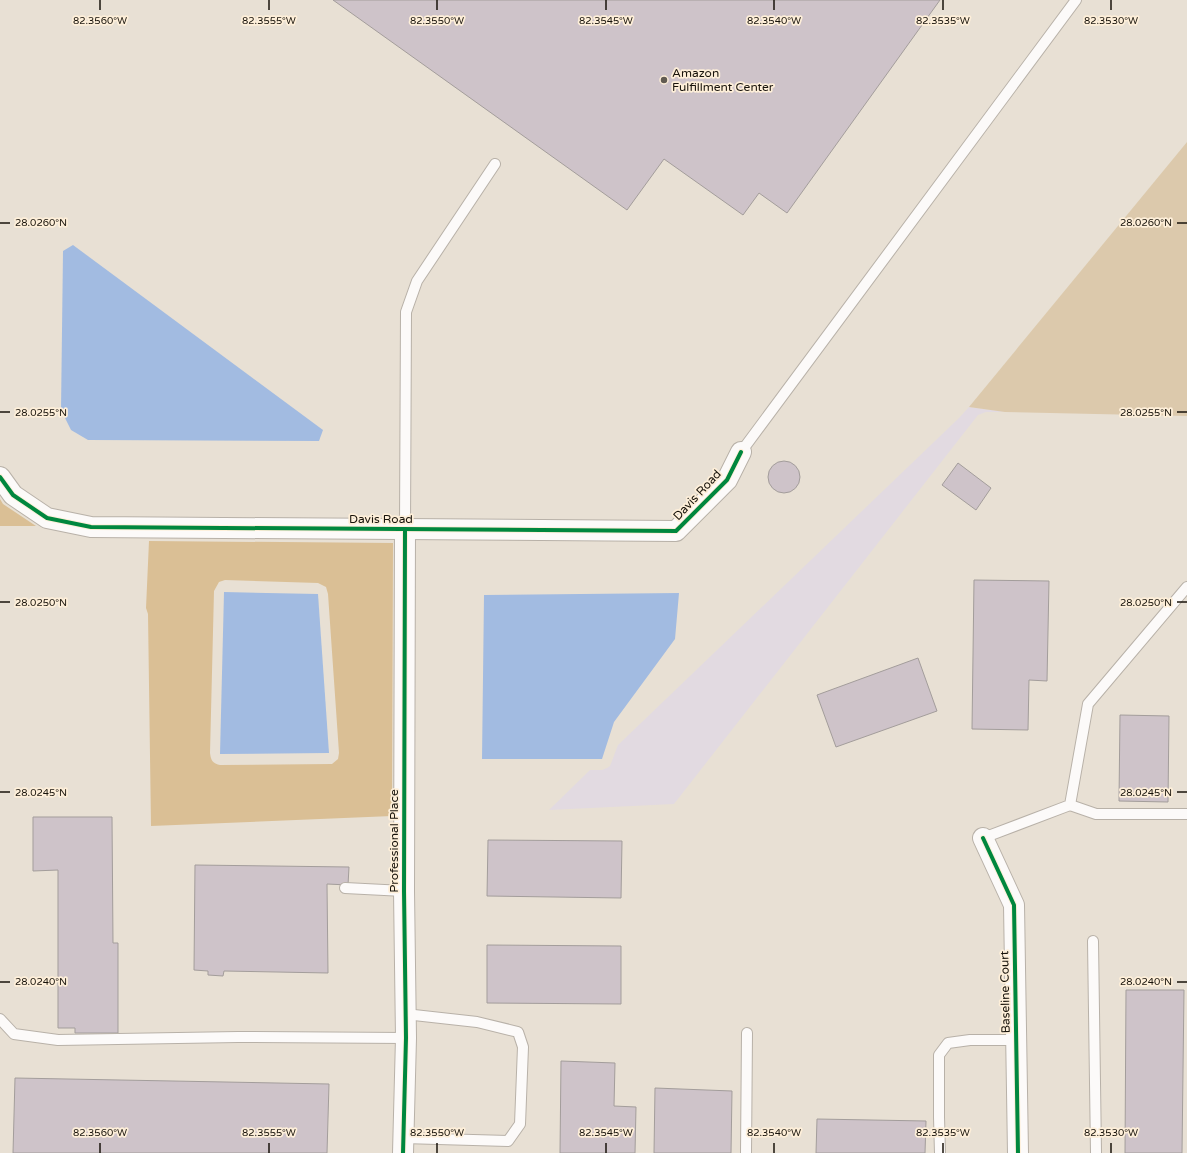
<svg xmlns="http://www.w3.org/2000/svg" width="1187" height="1153" viewBox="0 0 1187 1153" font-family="'Varela Round',sans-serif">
	<rect width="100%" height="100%" fill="#e8e0d4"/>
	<polygon fill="#e2dae1" points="969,407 1005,412 986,412 978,415 674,804 549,810 590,770 602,770 607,768 610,766 618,745 959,418"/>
	<polygon fill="#dcc9ac" points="1187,142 1187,416 1005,412 969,407"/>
	<g fill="#dabf95" fill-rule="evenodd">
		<polygon points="0,499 3,504 36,526 0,526"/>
		<path d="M149,541L393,543L392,816L151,826L148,614L146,608ZM225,580L318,583L326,587L328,594L339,753L338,759L332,764L220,765C212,763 211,760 210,753L214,591L219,582Z"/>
	</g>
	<g fill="#a2bbe1">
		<polygon points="73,245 323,430 319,441 88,440 71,430 61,410 63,251"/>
		<polygon points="224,592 318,594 329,753 220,754"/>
		<polygon points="679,593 675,639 614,722 602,759 482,759 484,595"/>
	</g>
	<g fill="#cec3c9" stroke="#a39d9b">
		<polygon points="333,0 940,0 787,213 759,193 743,215 664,159 627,210"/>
		<circle cx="784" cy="477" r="16"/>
		<polygon points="958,463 991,488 976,510 942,485"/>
		<polygon points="974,580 1049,581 1047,681 1029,680 1028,730 972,729"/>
		<polygon points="918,658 937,711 836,747 817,695"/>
		<polygon points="1120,715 1169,716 1168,802 1119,801"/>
		<polygon points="33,817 112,817 113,943 118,943 118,1033 75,1033 75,1028 58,1028 58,870 33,871"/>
		<polygon points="488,840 622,841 621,898 487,896"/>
		<polygon points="195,865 349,867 348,885 327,884 328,973 224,971 223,976 208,975 208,971 194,970"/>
		<polygon points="487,945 621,946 621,1004 487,1003"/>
		<polygon points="1126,990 1184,990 1182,1153 1125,1153"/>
		<polygon points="561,1061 615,1063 614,1106 636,1107 635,1153 560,1153"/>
		<polygon points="15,1078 329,1084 327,1153 13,1153"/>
		<polygon points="655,1088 732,1091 731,1153 654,1153"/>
		<polygon points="817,1119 926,1121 925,1153 816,1153"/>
	</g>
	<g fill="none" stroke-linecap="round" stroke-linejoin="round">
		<defs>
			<g id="lane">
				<polyline points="741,452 1076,0"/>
				<polyline points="405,529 406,312 417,281 495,164"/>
				<polyline points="1070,805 1096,814 1187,814"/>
				<polyline points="983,838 1070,805 1088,704 1187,587"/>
				<polyline points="345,888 404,891"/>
				<polyline points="1093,941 1096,1153"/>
				<polyline points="0,1019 14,1034 58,1040 238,1037 406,1038"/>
				<polyline points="403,1138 508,1141 520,1124 523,1047 518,1032 477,1022 405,1014"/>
				<polyline points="746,1153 747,1033"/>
				<polyline points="940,1153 939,1117 939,1055 948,1043 970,1040 1016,1040"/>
			</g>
			<g id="street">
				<polyline points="0,477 13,495 47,518 91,527 676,531 727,480 741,452"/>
				<polyline points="983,838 1014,905 1018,1153"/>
				<polyline points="403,1153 406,1038 404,891 405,529"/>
			</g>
		</defs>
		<use href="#lane" stroke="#b8b1a8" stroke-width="12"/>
		<use href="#street" stroke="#b8b1a8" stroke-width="22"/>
		<use href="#lane" stroke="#fcfaf9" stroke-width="10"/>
		<use href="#street" stroke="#fcfaf9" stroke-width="20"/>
		<defs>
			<g id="cycleway">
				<polyline points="0,477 13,495 47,518 91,527 676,531 727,480 741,452"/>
				<polyline points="983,838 1014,905 1018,1153"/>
				<polyline points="403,1153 406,1038 404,891 405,529"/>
			</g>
		</defs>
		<use href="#cycleway" stroke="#feefd9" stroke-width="6"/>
		<use href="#cycleway" stroke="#00873e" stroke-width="4"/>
	</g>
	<path fill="none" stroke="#18130b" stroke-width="1.5" d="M100,0V10M269,0V10M437,0V10M606,0V10M774,0V10M943,0V10M1111,0V10M0,223H10M1177,223H1187M0,412H10M1177,412H1187M0,602H10M1177,602H1187M0,792H10M1177,792H1187M0,982H10M1177,982H1187M100,1143V1153M269,1143V1153M437,1143V1153M606,1143V1153M774,1143V1153M943,1143V1153M1111,1143V1153"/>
	<circle fill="#615b51" stroke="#feefd9" stroke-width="1.5" cx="664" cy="80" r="4"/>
	<g text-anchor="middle" stroke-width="3.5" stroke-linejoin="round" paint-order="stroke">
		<g font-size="12" fill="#18130b" stroke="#feefd9" text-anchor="start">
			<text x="672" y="77">Amazon<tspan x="672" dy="14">Fulfillment Center</tspan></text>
		</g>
		<g font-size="12" fill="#18130b" stroke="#feefd9">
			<text transform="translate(697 495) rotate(-47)" y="4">Davis Road</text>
			<text x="381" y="523">Davis Road</text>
			<text transform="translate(394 841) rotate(-90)" y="4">Professional Place</text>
			<text transform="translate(1005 992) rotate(-91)" y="4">Baseline Court</text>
		</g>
	</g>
	<g font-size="10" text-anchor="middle" fill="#18130b" stroke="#feefd9" stroke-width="3.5" stroke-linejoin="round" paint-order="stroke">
		<text x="100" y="24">82.3560°W</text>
		<text x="269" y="24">82.3555°W</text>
		<text x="437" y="24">82.3550°W</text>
		<text x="606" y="24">82.3545°W</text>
		<text x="774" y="24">82.3540°W</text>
		<text x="943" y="24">82.3535°W</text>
		<text x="1111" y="24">82.3530°W</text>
		<text x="41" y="226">28.0260°N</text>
		<text x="1146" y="226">28.0260°N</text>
		<text x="41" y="416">28.0255°N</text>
		<text x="1146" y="416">28.0255°N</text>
		<text x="41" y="606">28.0250°N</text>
		<text x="1146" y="606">28.0250°N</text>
		<text x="41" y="796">28.0245°N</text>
		<text x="1146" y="796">28.0245°N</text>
		<text x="41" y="985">28.0240°N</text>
		<text x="1146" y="985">28.0240°N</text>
		<text x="100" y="1136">82.3560°W</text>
		<text x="269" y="1136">82.3555°W</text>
		<text x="437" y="1136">82.3550°W</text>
		<text x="606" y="1136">82.3545°W</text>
		<text x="774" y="1136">82.3540°W</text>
		<text x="943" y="1136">82.3535°W</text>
		<text x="1111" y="1136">82.3530°W</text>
	</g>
</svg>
